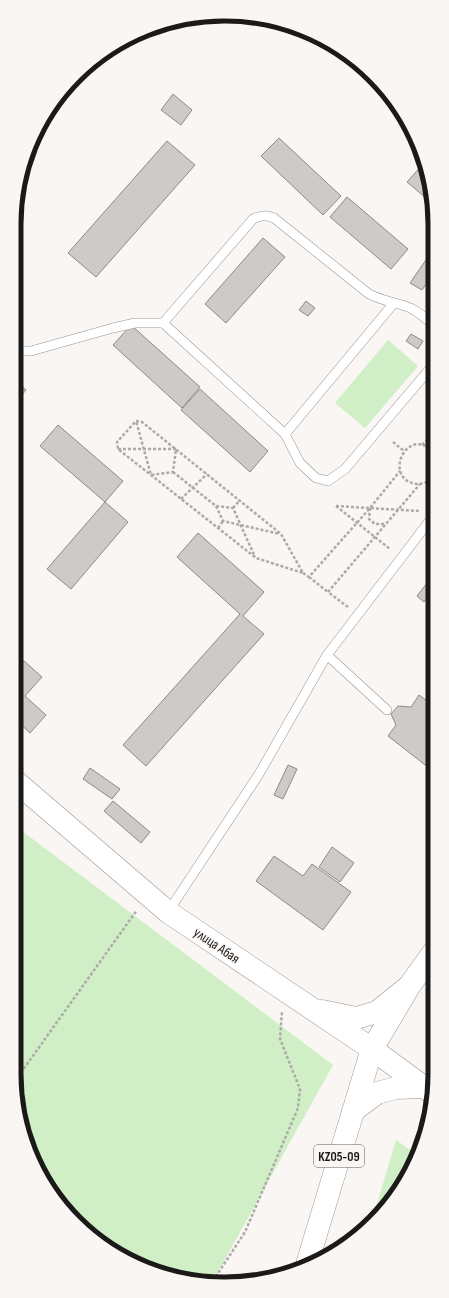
<svg xmlns="http://www.w3.org/2000/svg" width="449" height="1298" viewBox="0 0 449 1298" font-family="'Sofia Sans Condensed',sans-serif">
	<rect width="100%" height="100%" fill="#f9f6f4"/>
	<g fill="#d0efc7">
		<polygon points="388,340 418,366 365,428 335,403"/>
		<polygon points="14,825 333,1065 214,1279 208,1282 197,1282 131,1262 66,1212 30,1154 14,1073"/>
		<polygon points="396,1140 416,1154 399,1191 373,1217"/>
	</g>
	<g fill="#cdcac8" stroke="#8e8a89">
		<polygon points="173,94 192,110 181,125 161,110"/>
		<polygon points="279,138 341,196 323,215 261,156"/>
		<polygon points="167,141 195,165 96,277 68,253"/>
		<polygon points="423,164 433,197 433,204 407,182"/>
		<polygon points="347,197 408,249 391,269 330,217"/>
		<polygon points="263,238 285,257 226,323 205,304"/>
		<polygon points="428,257 433,261 433,279 431,277 422,290 410,283"/>
		<polygon points="306,301 315,308 308,316 299,310"/>
		<polygon points="131,325 200,387 182,408 113,345"/>
		<polygon points="411,334 423,341 418,349 406,341"/>
		<polygon points="14,379 26,390 14,404"/>
		<polygon points="200,389 268,451 250,472 181,410"/>
		<polygon points="58,425 123,481 105,502 40,446"/>
		<polygon points="105,502 128,522 71,589 47,569"/>
		<polygon points="198,533 264,592 243,616 264,634 146,766 123,745 240,614 177,557"/>
		<polygon points="434,574 434,589 424,602 417,596"/>
		<polygon points="24,661 42,677 25,696 46,715 30,733 14,718 14,673"/>
		<polygon points="419,695 434,706 434,761 429,768 388,736 396,725 391,714 398,706 411,707"/>
		<polygon points="288,765 297,769 283,799 274,795"/>
		<polygon points="90,768 120,789 112,799 83,779"/>
		<polygon points="113,801 150,832 141,843 104,811"/>
		<polygon points="332,847 354,863 340,882 319,867"/>
		<polygon points="274,856 303,876 312,864 351,892 323,930 256,881"/>
	</g>
	<g fill="none" stroke-linecap="round" stroke-linejoin="round">
		<defs>
			<g id="lane">
				<polyline points="163,323 285,434 300,463 316,478 328,481 345,469 434,364"/>
				<path d="M14,351H31L113,328L135,323H163L253,219C261,215 266,215 274,218L369,294C383,301 391,301 405,306C416,309 425,318 433,325"/>
				<polyline points="285,434 394,303"/>
				<polyline points="327,655 387,710"/>
				<polyline points="168,912 259,774 327,655 434,515"/>
			</g>
			<g id="secondary">
				<polyline points="14,780 168,912 372,1049 432,1093"/>
				<polyline points="322,1011 356,1018 377,1012 408,987"/>
				<polyline points="353,1111 377,1093 396,1088 424,1087"/>
			</g>
			<polyline id="primary" points="307,1264 372,1049 410,985 435,950"/>
		</defs>
		<use href="#lane" stroke="#989593" stroke-width="10"/>
		<use href="#secondary" stroke="#989593" stroke-width="23"/>
		<use href="#primary" stroke="#989593" stroke-width="23"/>
		<g stroke="#adaba9" stroke-width="2.5" stroke-dasharray="3 2" stroke-linecap="butt">
			<polygon points="136,421 142,422 281,534 303,573 256,558 118,449 117,442"/>
			<polyline points="393,442 404,451"/>
			<polyline points="422,445 434,433"/>
			<polyline points="118,449 176,449 173,472 151,475 136,421"/>
			<path d="M434,452C406,424 382,480 417,484C423,484 429,482 434,477"/>
			<polyline points="173,472 216,506 233,508 255,557"/>
			<polyline points="181,499 207,474"/>
			<polyline points="216,506 223,521 280,534"/>
			<polyline points="336,506 419,511"/>
			<polyline points="336,506 390,549"/>
			<polyline points="233,508 239,501"/>
			<polyline points="370,508 369,519 375,524 386,524"/>
			<polyline points="218,528 223,521"/>
			<polyline points="303,573 309,577 370,508 400,471"/>
			<polyline points="309,577 328,592"/>
			<polyline points="348,607 328,592 420,484"/>
			<polyline points="15,1081 137,910"/>
			<polyline points="213,1281 245,1232 298,1108 300,1089 280,1039 282,1012"/>
		</g>
		<use href="#lane" stroke="#fff" stroke-width="9"/>
		<use href="#secondary" stroke="#fff" stroke-width="22"/>
		<use href="#primary" stroke="#fff" stroke-width="22"/>
	</g>
	<g text-anchor="middle" stroke-width="3" stroke-linejoin="round" paint-order="stroke">
		<rect fill="#f9f6f4" stroke="#5e5c5b" stroke-width="1" x="314" y="1145" width="50" height="22" rx="3"/>
		<g font-size="13" font-weight="bold" fill="#1b1a19">
			<text x="339" y="1161">KZ05-09</text>
		</g>
		<g font-size="14" fill="#1b1a19" stroke="#f9f6f4">
			<text transform="translate(217 945) rotate(34)" y="5">улица Абая</text>
		</g>
	</g>
	<path d="M0 0H449V1298H0ZM224 21H225A203 203 0 0 1 428 224V1074A203 203 0 0 1 225 1277H224A203 203 0 0 1 21 1074V224A203 203 0 0 1 224 21Z" fill="#f9f6f4" fill-rule="evenodd"/>
	<path fill="none" stroke="#1b1a19" stroke-width="5" d="M224 21H225A203 203 0 0 1 428 224V1074A203 203 0 0 1 225 1277H224A203 203 0 0 1 21 1074V224A203 203 0 0 1 224 21Z"/>
</svg>
